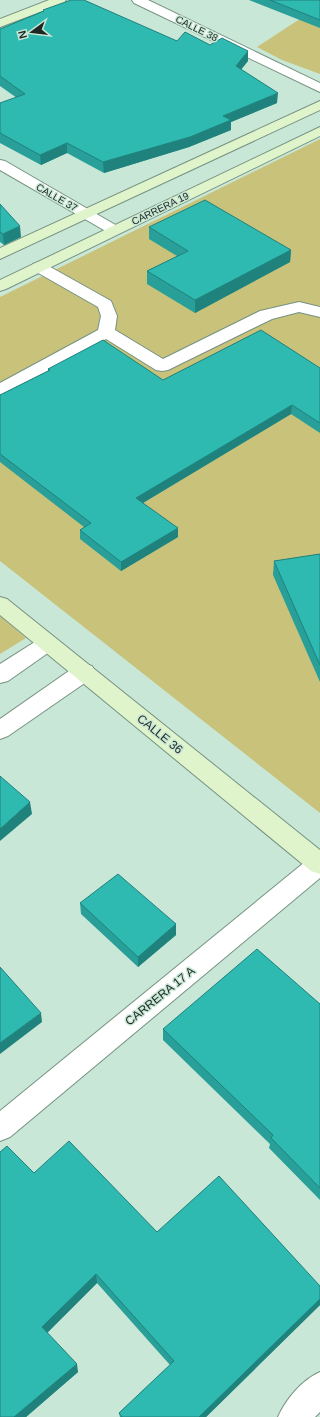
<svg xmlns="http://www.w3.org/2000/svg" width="320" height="1417" viewBox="0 0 320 1417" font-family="Arial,sans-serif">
	<rect width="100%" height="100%" fill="#c9e7d6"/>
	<g fill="#c9c27a">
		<polygon points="309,13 320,19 320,74 282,60 257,47"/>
		<polygon points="320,139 320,813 0,561 0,297"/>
		<polygon points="0,616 26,638 0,654"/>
	</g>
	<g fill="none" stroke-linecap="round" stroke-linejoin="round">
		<defs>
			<g id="street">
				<polygon points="132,0 148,0 320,83 320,92 134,3"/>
				<polygon points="0,160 5,161 119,227 122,230 119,233 114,235 109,233 0,170"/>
				<polygon points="39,262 45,264 111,301 117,316 115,330 163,359 260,311 299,302 320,307 320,317 299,312 272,319 168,370 162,371 156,370 106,339 6,394 0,395 0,383 98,330 101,316 98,307 33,270 31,267 33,264"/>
				<polygon points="48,635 55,638 59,643 55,648 8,681 0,683 0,664 41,638"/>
				<polygon points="84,664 92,666 95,672 92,678 8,736 0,739 0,719 76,666"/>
				<polygon points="320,854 320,878 10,1137 0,1141 0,1111 311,857"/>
				<path d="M320,1372V1412L315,1417H278C286,1399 302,1380 320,1372Z"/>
			</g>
			<g id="secondary">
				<polygon points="49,0 66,0 64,3 0,27 0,19"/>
				<polygon points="320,101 320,110 0,259 0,248"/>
				<polygon points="320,127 320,136 6,289 0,291 0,280"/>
				<polygon points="0,597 7,599 320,850 320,874 311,871 0,615"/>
			</g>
		</defs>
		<use href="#street" stroke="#759282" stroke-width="2"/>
		<use href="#secondary" stroke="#759282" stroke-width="2"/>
		<use href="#street" fill="#fff" fill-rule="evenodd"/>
		<use href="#secondary" fill="#e0f4cc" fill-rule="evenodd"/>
	</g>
	<g fill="#289f98">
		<polygon points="249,0 320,0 320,28"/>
		<polygon points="43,10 177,41 210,45 248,61 241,69 277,103 231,122 231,130 189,147 104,173 67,153 41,165 0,143 0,103 17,98 0,86 0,29 43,11"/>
		<polygon points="0,204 21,237 4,245 0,242"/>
		<polygon points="149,227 291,250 290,262 195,313 147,284 147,271 177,256 149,239"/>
		<polygon points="320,368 320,433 291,414 143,503 178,537 121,571 80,539 80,530 84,527 0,462 0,395 48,371 48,369 163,380"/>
		<polygon points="320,554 320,682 273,575 274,561"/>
		<polygon points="80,903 176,935 138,967 81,914"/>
		<polygon points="320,1004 320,1200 269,1148 270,1144 163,1040 163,1029"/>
		<polygon points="34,1173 157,1232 320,1286 320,1305 206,1417 120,1417 119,1413 170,1365 97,1283 47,1333 78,1372 26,1417 0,1417"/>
	</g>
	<g fill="#20827c">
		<polygon points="248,51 248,61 236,76 236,66"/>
		<polygon points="278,93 277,103 231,122 231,130 189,147 104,173 103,162 223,116"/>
		<polygon points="67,143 67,153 41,165 40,155"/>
		<polygon points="20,226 21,237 4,245 3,234"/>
		<polygon points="291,250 290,262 195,313 195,300"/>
		<polygon points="292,405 291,414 136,507 136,498"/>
		<polygon points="178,528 178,537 121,571 121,562"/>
		<polygon points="30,802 32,814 0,841 0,829"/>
		<polygon points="176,924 176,935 138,967 138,957"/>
		<polygon points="41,1013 42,1022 0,1054 0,1043"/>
		<polygon points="96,1274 97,1283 44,1336 42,1327"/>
		<polygon points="320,1299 320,1305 206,1417 199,1417"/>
		<polygon points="77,1364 78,1372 26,1417 14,1417"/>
	</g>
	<g fill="#2eb9b1" stroke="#20827c">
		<polygon points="71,0 84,0 177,41 185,32 210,45 222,38 248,51 236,66 278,93 223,116 231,120 190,137 103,162 67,143 40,155 0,133 0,103 25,94 0,76 0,29 44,11 43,10"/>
		<polygon points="270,0 320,0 320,20"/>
		<polygon points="205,200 291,250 195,300 147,271 188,251 149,227"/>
		<polygon points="0,204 20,226 3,234 0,232"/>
		<polygon points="261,330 320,368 320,423 292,405 136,498 178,528 121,562 80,530 91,523 0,454 0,395 50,370 48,369 103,340 163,380"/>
		<polygon points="320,554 320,665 274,561"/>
		<polygon points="0,776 30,802 0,829"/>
		<polygon points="118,874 176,924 138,957 80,903"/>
		<polygon points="257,949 320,1004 320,1188 271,1138 273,1135 163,1029"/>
		<polygon points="0,967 41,1013 0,1043"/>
		<polygon points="69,1141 157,1232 219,1176 320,1286 320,1299 199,1417 122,1417 119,1413 174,1361 96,1274 42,1327 77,1364 14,1417 0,1417 0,1152 7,1146 34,1173"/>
	</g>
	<g text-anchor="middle" stroke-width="3" stroke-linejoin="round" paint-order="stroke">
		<g font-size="10" fill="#1e2923" stroke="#c9e7d6">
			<text transform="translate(197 28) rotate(26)" y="4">CALLE 38</text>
			<text transform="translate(57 197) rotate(30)" y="4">CALLE 37</text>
			<text transform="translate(160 208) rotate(-26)" y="4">CARRERA 19</text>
		</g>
		<g font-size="12" fill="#1e2923" stroke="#c9e7d6">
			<text transform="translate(160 734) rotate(39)" y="4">CALLE 36</text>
			<text transform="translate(160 996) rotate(-39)" y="4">CARRERA 17 A</text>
		</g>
	</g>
	<g transform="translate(32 32) rotate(255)" stroke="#c9e7d6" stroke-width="3" paint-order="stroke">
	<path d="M0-3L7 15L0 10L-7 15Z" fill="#1e2923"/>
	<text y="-6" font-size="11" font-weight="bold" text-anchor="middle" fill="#1e2923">N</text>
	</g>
</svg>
